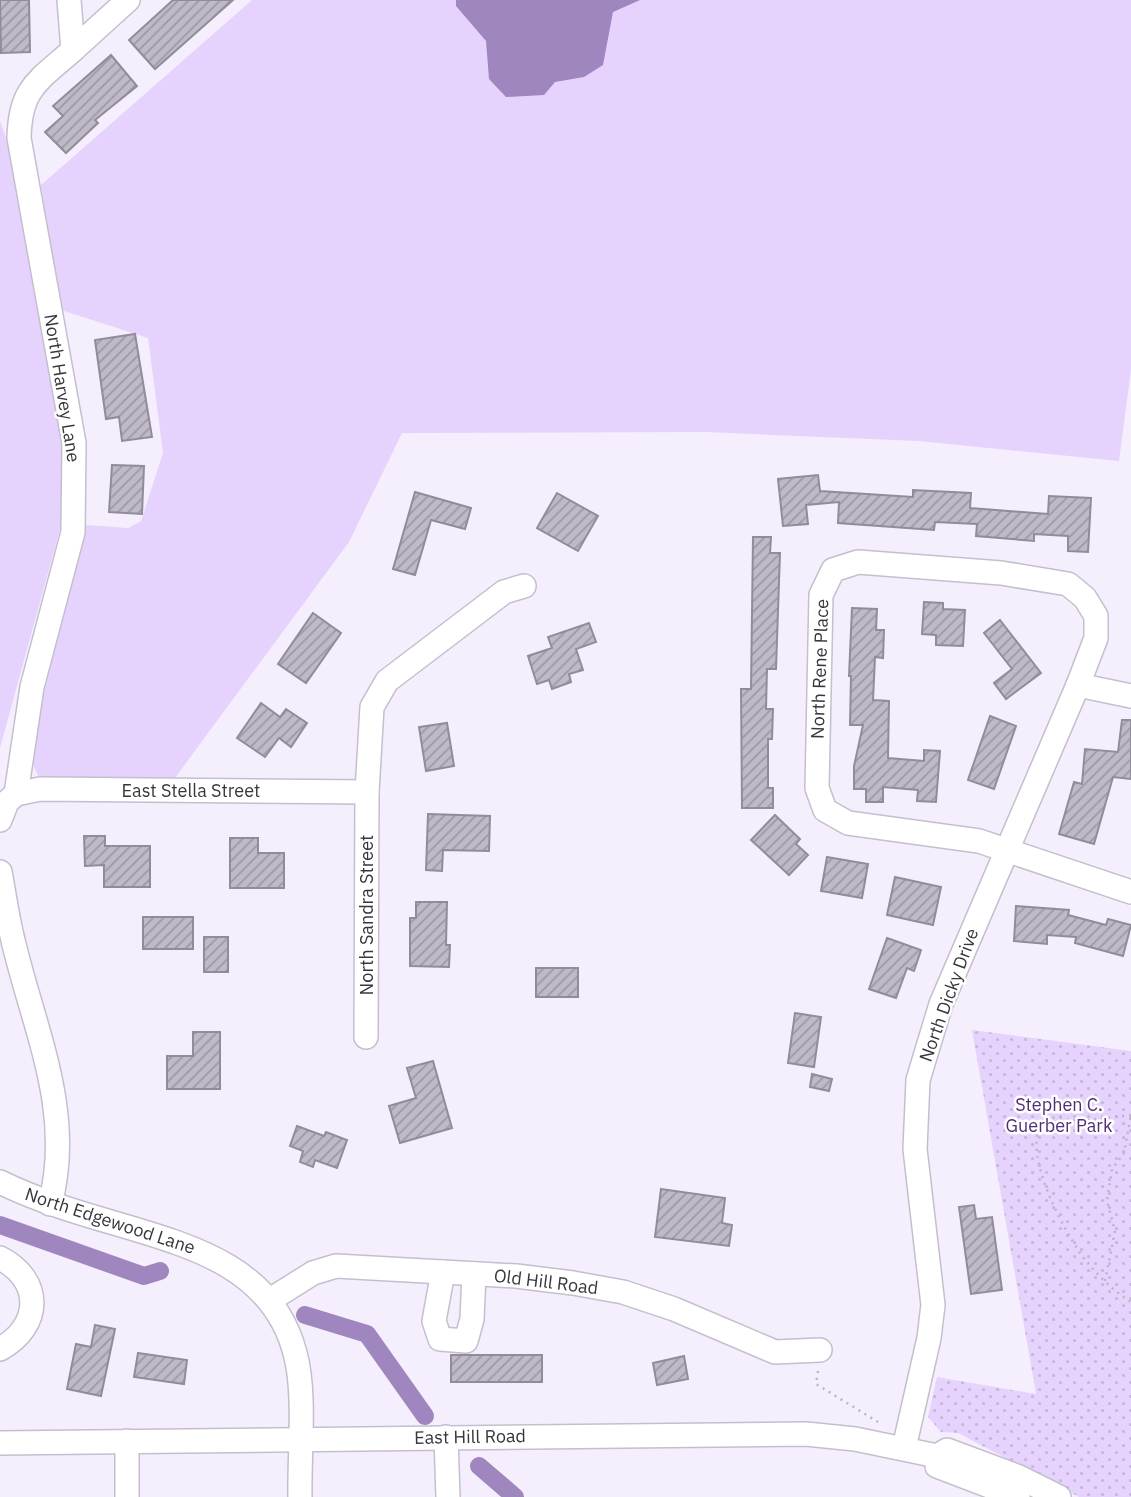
<svg xmlns="http://www.w3.org/2000/svg" width="1131" height="1497" viewBox="0 0 1131 1497" font-family="'IBM Plex Sans',sans-serif">
	<defs>
		<pattern id="park-dots" width="8" height="8" patternUnits="userSpaceOnUse" patternTransform="scale(1.75)"><rect width="8" height="8" fill="#e5d3fd"/><path d="M2 2h.1M6 6h.1" fill="none" stroke="#c5b6da" stroke-width="1.8" stroke-linecap="round"/></pattern>
		<pattern id="building-hatch" width="6" height="6" patternUnits="userSpaceOnUse" patternTransform="scale(1.75)"><rect width="6" height="6" fill="#c0bac8"/><path d="M-1 1l2-2M0 6l6-6M5 7l2-2" fill="none" stroke="#9d98a4"/></pattern>
	</defs>
	<rect width="100%" height="100%" fill="#f5effd"/>
	<g fill="#e5d3fd">
		<polygon points="252,0 1131,0 1131,370 1119,461 919,441 705,432 402,433 349,542 172,782 41,782 32,763 43,696 86,525 128,528 141,521 163,453 148,338 61,310 41,185"/>
		<polygon points="0,121 7,141 68,469 63,518 0,748"/>
	</g>
	<polygon fill="url(#park-dots)" points="972,1030 1131,1051 1131,1497 1079,1497 958,1433 941,1432 928,1417 937,1377 1036,1394"/>
	<polygon fill="#9f86bf" points="456,0 640,0 613,12 603,65 584,77 555,82 544,95 506,97 489,79 486,41 456,6"/>
	<g fill="none" stroke-linecap="round" stroke-linejoin="round">
		<g stroke="#9f86bf" stroke-width="18">
			<polyline points="0,1225 144,1276 160,1271"/>
			<polyline points="305,1315 367,1334 425,1416"/>
			<polyline points="479,1466 515,1497"/>
		</g>
	</g>
	<g fill="url(#building-hatch)" stroke="#928c9a" stroke-width="2">
		<polygon points="0,0 29,0 30,52 1,53"/>
		<polygon points="173,0 233,0 155,69 129,40"/>
		<polygon points="111,55 137,86 95,120 98,123 66,153 45,132 63,116 53,106"/>
		<polygon points="135,334 152,437 122,441 119,417 106,419 95,340"/>
		<polygon points="112,465 144,466 142,514 109,512"/>
		<polygon points="818,475 820,491 913,497 913,490 971,493 970,508 1048,514 1049,496 1091,498 1088,552 1068,551 1068,536 1034,534 1034,541 976,536 977,524 935,522 934,530 838,523 839,502 806,505 808,524 783,526 778,479"/>
		<polygon points="415,492 471,508 465,529 431,520 415,575 393,569"/>
		<polygon points="557,493 598,516 578,551 537,528"/>
		<polygon points="753,537 771,537 770,553 780,553 776,669 767,669 766,709 773,709 772,739 768,739 768,788 773,788 773,808 742,808 741,689 751,689"/>
		<polygon points="924,602 943,603 943,609 965,610 963,646 936,645 936,635 922,634"/>
		<polygon points="852,608 877,609 876,630 884,630 883,658 875,657 873,700 889,701 888,758 924,761 924,750 940,751 936,802 917,801 918,790 883,787 883,802 866,802 866,789 854,789 854,766 863,725 850,725 851,676 849,676"/>
		<polygon points="313,613 341,633 306,683 278,664"/>
		<polygon points="1000,620 1041,673 1006,699 994,683 1012,669 984,633"/>
		<polygon points="589,623 596,642 576,649 583,670 569,674 571,682 552,689 549,680 537,684 528,656 552,648 548,637"/>
		<polygon points="261,703 280,717 286,709 307,723 291,747 279,738 265,757 237,738"/>
		<polygon points="990,716 1016,726 994,789 968,780"/>
		<polygon points="1122,720 1131,720 1131,779 1113,777 1094,844 1059,834 1074,782 1082,784 1085,749 1118,752"/>
		<polygon points="447,723 454,766 426,771 419,727"/>
		<polygon points="428,814 490,816 489,851 443,850 442,871 426,870"/>
		<polygon points="775,815 800,839 796,844 808,855 789,875 751,840"/>
		<polygon points="84,836 105,836 105,846 150,846 150,887 104,887 104,865 85,866"/>
		<polygon points="230,838 258,838 258,853 284,853 284,888 230,888"/>
		<polygon points="827,857 868,864 862,898 821,891"/>
		<polygon points="895,877 941,887 933,925 887,915"/>
		<polygon points="416,902 447,902 446,945 450,945 449,967 410,966 410,918 416,918"/>
		<polygon points="1016,906 1069,910 1068,915 1106,925 1108,919 1131,925 1123,956 1075,943 1076,937 1047,935 1047,944 1014,941"/>
		<rect x="143" y="917" width="50" height="32"/>
		<rect x="204" y="937" width="24" height="35"/>
		<polygon points="887,938 921,950 914,971 907,968 896,998 869,989"/>
		<rect x="536" y="968" width="42" height="29"/>
		<polygon points="795,1013 821,1017 814,1067 788,1063"/>
		<polygon points="193,1032 220,1032 220,1089 167,1089 167,1056 193,1056"/>
		<polygon points="433,1061 452,1128 400,1143 389,1106 416,1098 407,1068"/>
		<polygon points="812,1074 832,1079 829,1091 810,1087"/>
		<polygon points="297,1126 324,1136 326,1132 347,1140 337,1168 315,1160 313,1167 300,1162 303,1151 290,1146"/>
		<polygon points="661,1189 725,1198 722,1223 732,1225 729,1246 655,1237"/>
		<polygon points="974,1205 976,1219 992,1217 1002,1290 971,1294 959,1207"/>
		<polygon points="95,1325 115,1329 101,1396 67,1389 76,1344 91,1347"/>
		<polygon points="138,1353 187,1360 184,1384 134,1377"/>
		<rect x="451" y="1355" width="91" height="27"/>
		<polygon points="684,1356 688,1379 657,1385 653,1363"/>
	</g>
	<g fill="none" stroke-linecap="round" stroke-linejoin="round">
		<defs>
			<g id="minor">
				<polyline points="73,50 128,0"/>
				<polyline points="1078,685 1131,696"/>
				<path d="M16,794L32,687L73,532L74,443L19,138C20,88 38,81 73,50L69,0"/>
				<polyline points="16,794 40,789 367,792"/>
				<polyline points="0,820 7,802 16,794"/>
				<path d="M0,872C4,893 7,915 12,936C32,1025 75,1110 50,1204"/>
				<polyline points="366,1037 367,792 372,707 387,681 504,592 524,586"/>
				<path d="M0,1182C39,1201 79,1213 121,1225C195,1247 273,1269 295,1353C306,1392 299,1455 300,1497"/>
				<path d="M0,1258C43,1280 42,1326 0,1349"/>
				<polyline points="443,1272 434,1321 440,1339 466,1341 472,1319 474,1274"/>
				<polyline points="270,1300 313,1273 336,1266 516,1276 573,1283 623,1292 674,1309 775,1352 820,1350"/>
				<polyline points="446,1437 448,1497"/>
				<polyline points="127,1441 127,1497"/>
				<polyline points="0,1443 806,1434 855,1439 937,1456"/>
				<polyline points="904,1448 929,1338 933,1305 915,1149 918,1080 941,1004 1078,685 1096,638 1096,616 1085,598 1068,584 1001,573 858,562 833,570 821,595 817,788 825,810 848,823 979,841 1131,892"/>
				<polyline points="1018,1497 937,1466 937,1456 947,1450 1019,1477 1059,1497"/>
			</g>
		</defs>
		<use href="#minor" stroke="#c5bfcd" stroke-width="26"/>
		<g stroke="#bab5c1" stroke-width="2.5" stroke-dasharray="2 5" stroke-linecap="butt">
			<path d="M1131,1115L1080,1121L1048,1117C1013,1141 1067,1238 1087,1262C1099,1277 1115,1292 1131,1302"/>
			<polyline points="1105,1281 1115,1231 1107,1201 1112,1169 1124,1153 1131,1115"/>
			<polyline points="818,1371 816,1384 878,1422"/>
		</g>
		<use href="#minor" stroke="#fff" stroke-width="23"/>
	</g>
	<g text-anchor="middle" stroke-width="5" stroke-linejoin="round" paint-order="stroke">
		<g font-size="18" fill="#38363c" stroke="#fff">
			<text transform="translate(62 388) rotate(81)" y="6">North Harvey Lane</text>
			<text transform="translate(820 669) rotate(-88)" y="6">North Rene Place</text>
			<text x="191" y="797">East Stella Street</text>
			<text transform="translate(367 915) rotate(-90)" y="6">North Sandra Street</text>
			<text transform="translate(949 995) rotate(-70)" y="6">North Dicky Drive</text>
			<text transform="translate(110 1221) rotate(18)" y="6">North Edgewood Lane</text>
			<text transform="translate(546 1282) rotate(7)" y="6">Old Hill Road</text>
			<text transform="translate(470 1437) rotate(-1)" y="6">East Hill Road</text>
		</g>
		<g font-size="18" fill="#512e74" stroke="#fff">
			<text x="1059" y="1111">Stephen C.<tspan x="1059" dy="21">Guerber Park</tspan></text>
		</g>
	</g>
</svg>
